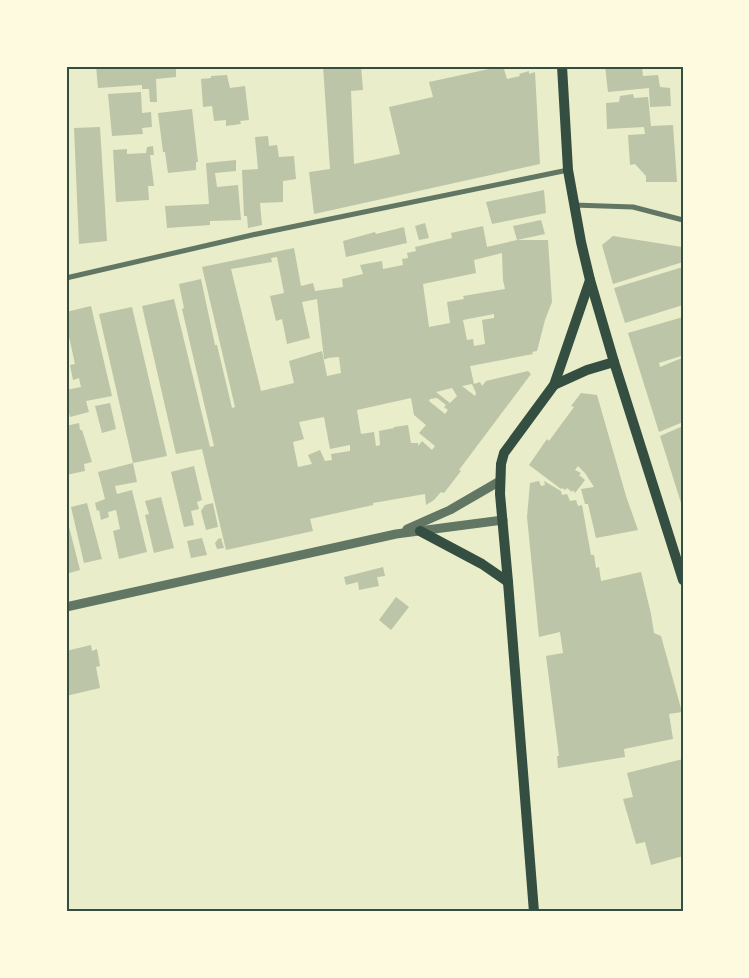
<svg xmlns="http://www.w3.org/2000/svg" width="749" height="978" viewBox="0 0 749 978" font-family="'Exo 2',sans-serif">
	<rect width="100%" height="100%" fill="#e9edc9"/>
	<g fill="#bcc5a7" fill-rule="evenodd">
		<polygon points="96,66 176,66 176,77 156,79 157,102 150,102 149,89 142,89 142,85 98,88"/>
		<polygon points="323,66 361,66 363,90 351,91 354,164 400,154 389,107 433,97 429,82 503,66 507,79 520,76 519,74 529,71 529,74 535,72 540,164 314,214 309,172 330,169"/>
		<polygon points="605,66 642,66 643,76 658,75 660,87 670,88 671,106 650,107 649,88 608,92"/>
		<polygon points="227,75 230,88 245,86 249,120 240,121 241,124 226,126 226,120 214,121 212,106 203,107 201,79 211,78 211,76"/>
		<polygon points="141,92 142,113 151,112 152,127 142,128 143,134 112,136 108,94"/>
		<polygon points="633,94 634,98 648,97 651,126 673,125 677,182 646,182 646,176 635,164 630,165 628,135 645,134 644,127 607,129 606,103 619,102 620,96"/>
		<polygon points="192,109 198,162 196,162 196,170 168,173 165,152 163,152 158,113"/>
		<polygon points="100,127 107,241 79,244 74,128"/>
		<polygon points="268,136 269,146 277,145 279,157 294,156 296,179 283,181 283,202 260,203 262,225 248,228 247,216 244,216 242,170 258,169 255,137"/>
		<polygon points="153,146 154,155 150,155 154,186 148,186 149,200 116,202 113,150 127,149 127,154 146,153 147,147"/>
		<polygon points="236,160 236,171 215,173 217,187 238,185 241,220 210,221 210,225 167,228 165,206 209,204 206,163"/>
		<polygon points="544,190 546,213 492,224 486,202"/>
		<polygon points="541,220 545,234 517,240 513,226"/>
		<polygon points="425,223 429,238 419,240 415,226"/>
		<path d="M483,226L487,247L517,240H548L552,302L545,320L537,351L532,352L533,354L470,366L474,384L480,382L482,386L486,381L528,371L531,374L459,470L461,471L444,493L441,492L434,500L426,505L425,494L373,503V505L310,519L313,531L226,550L202,449L176,454L142,306L174,299L210,447L214,446L182,309L184,308L179,284L201,279L215,345H217L232,408L235,407L202,267L294,248L301,286L313,283L315,291L343,287L342,279L363,274L360,265L382,261L383,269L403,265L402,259L408,258L407,253L416,251L415,247L452,238L451,233ZM502,253L503,280L505,289L463,296L464,299L447,302L450,323L429,327L423,284L476,273L474,260ZM277,257L284,293L270,296L276,321L282,319L287,344L310,338L302,302L317,299L324,359H327V358L339,357L341,373L327,376L322,351L289,361L294,383L261,391L231,269L272,262L271,258ZM494,314V318L482,320L485,344L474,346L473,339L467,340L463,320ZM472,384L476,393L475,396L462,386ZM452,388L457,396L450,403L436,392ZM411,398L414,415L426,425L419,433L435,446L432,450L422,441L418,446V443H411L408,425L394,427V428L379,431L380,445L376,446L374,432L361,434L357,410ZM437,398L446,405L444,407L448,410L445,414L429,401L430,399ZM324,417L330,449L350,445V451L331,454L332,460L325,461L320,450L308,455L312,464L298,467L293,442L304,439L299,422Z"/>
		<polygon points="404,227 407,243 346,257 343,241 375,232 376,234"/>
		<polygon points="613,236 682,247 683,262 613,284 602,245"/>
		<polygon points="683,267 683,305 625,323 614,288"/>
		<polygon points="91,306 112,396 86,401 89,412 70,417 66,402 66,390 81,387 79,378 73,380 70,365 75,364 66,323 66,312"/>
		<polygon points="132,307 167,456 133,463 99,314"/>
		<path d="M683,317V422L659,432L628,333ZM681,356L682,358L660,367L659,363Z"/>
		<polygon points="581,393 597,395 626,496 638,530 596,538 588,504 585,504 581,489 594,487 585,473 578,466 575,470 581,473 579,475 585,480 575,493 573,490 572,492 567,488 565,490 562,488 561,489 529,465 547,439 549,441 574,407 571,406"/>
		<polygon points="110,403 116,429 102,433 95,406"/>
		<polygon points="79,423 80,430 82,430 92,462 84,464 85,471 66,475 66,426"/>
		<polygon points="683,426 683,506 682,506 660,436"/>
		<polygon points="133,463 137,482 115,486 117,494 132,490 147,552 119,559 113,531 120,529 116,510 108,512 109,517 101,520 99,510 97,511 95,503 105,499 98,472"/>
		<polygon points="194,466 202,500 197,502 199,509 191,511 194,525 184,527 171,472"/>
		<polygon points="539,481 541,486 545,485 544,481 561,491 562,495 567,494 570,501 576,500 578,506 582,505 591,555 594,555 596,568 599,567 601,581 641,572 651,614 654,633 661,636 682,712 669,714 673,739 624,749 625,757 558,768 557,756 559,756 546,656 563,653 560,632 539,637 527,517 530,483"/>
		<polygon points="161,497 174,548 154,553 145,515 149,514 145,501"/>
		<polygon points="87,503 102,559 84,563 71,507"/>
		<polygon points="213,503 218,527 206,530 201,511 205,505"/>
		<polygon points="66,515 80,570 66,574"/>
		<polygon points="202,538 207,555 191,558 187,541"/>
		<polygon points="221,538 224,548 217,549 215,543 218,539"/>
		<polygon points="383,567 385,576 377,577 379,586 359,590 358,582 346,585 344,577"/>
		<polygon points="396,597 409,607 391,630 379,620"/>
		<polygon points="91,645 92,651 97,649 100,666 96,667 100,688 66,696 66,651"/>
		<polygon points="683,759 683,856 651,865 645,842 636,844 623,799 633,797 627,773"/>
	</g>
	<g fill="none" stroke-linecap="round" stroke-linejoin="round">
		<g stroke="#617663" stroke-width="5">
			<polyline points="573,205 633,207 683,220"/>
			<polyline points="66,278 252,235 568,170"/>
		</g>
		<g stroke="#617663" stroke-width="9">
			<polyline points="407,529 450,510 500,481"/>
			<polyline points="66,607 396,534 503,520"/>
		</g>
		<g stroke="#344e41" stroke-width="10">
			<polyline points="562,66 568,170 581,242 590,280 614,362 683,580"/>
			<polyline points="554,385 587,370 614,362"/>
			<polyline points="420,531 482,564 508,582"/>
			<polyline points="534,912 508,582 500,494 501,464 504,453 554,385 590,280"/>
		</g>
	</g>
	<rect width="749" height="978" fill="none" stroke="#fefae0" stroke-width="135"/>
	<rect x="68" y="68" width="614" height="842" fill="none" stroke="#344e41" stroke-width="2"/>
</svg>
